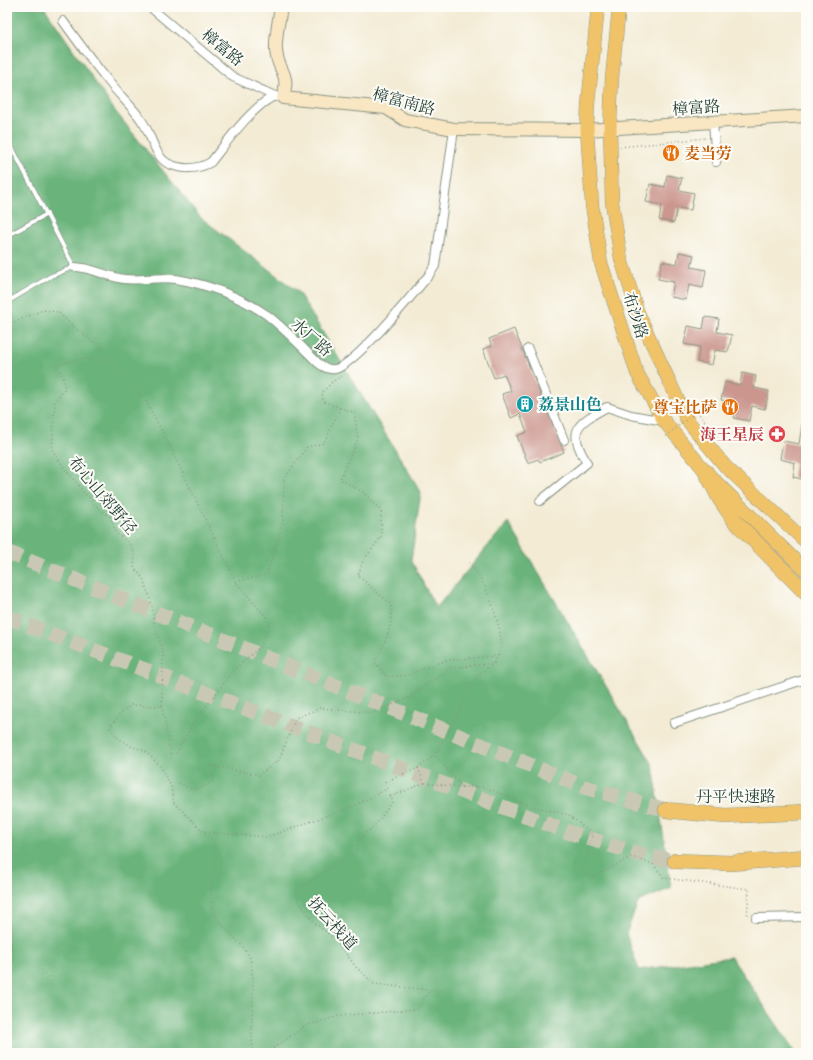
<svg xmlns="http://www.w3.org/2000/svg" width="813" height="1060" viewBox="0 0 813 1060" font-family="'IM FELL Great Primer','Noto Serif SC',serif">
	<rect width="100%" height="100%" fill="#fdfcf7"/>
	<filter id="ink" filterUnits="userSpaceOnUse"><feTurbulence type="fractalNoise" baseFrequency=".025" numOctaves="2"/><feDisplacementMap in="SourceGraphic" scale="8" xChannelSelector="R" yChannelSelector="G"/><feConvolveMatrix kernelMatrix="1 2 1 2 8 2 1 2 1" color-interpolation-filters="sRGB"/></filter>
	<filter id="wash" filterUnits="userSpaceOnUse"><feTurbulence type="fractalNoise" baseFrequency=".012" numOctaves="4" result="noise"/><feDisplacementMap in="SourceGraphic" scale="16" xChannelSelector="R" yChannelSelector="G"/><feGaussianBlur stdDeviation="0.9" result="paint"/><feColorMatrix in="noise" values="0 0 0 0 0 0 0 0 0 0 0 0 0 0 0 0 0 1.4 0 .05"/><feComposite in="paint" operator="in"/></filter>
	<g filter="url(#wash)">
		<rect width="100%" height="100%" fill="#f3ebd4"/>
		<polygon fill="#6ab47b" stroke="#447858" points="7,7 44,7 115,111 200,217 298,292 421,492 411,560 436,608 508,522 653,765 671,888 638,902 626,934 639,970 731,957 796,1053 7,1053"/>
		<g id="blocks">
			<g fill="#cb968e">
				<polygon points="667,175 682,178 679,190 694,193 691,210 677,208 674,223 659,220 662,205 646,202 650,184 665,187"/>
				<polygon points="679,252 694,255 691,267 706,270 703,288 689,285 686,300 671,297 674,282 658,279 662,261 677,264"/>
				<polygon points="705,317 719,319 717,332 732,335 728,352 715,350 712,365 697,362 700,347 684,344 688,326 703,329"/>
				<polygon points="514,329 564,452 540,462 538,459 528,463 517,436 527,432 520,414 511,418 502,394 511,391 504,374 494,378 483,349 492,346 489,339"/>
				<polygon points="742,373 756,376 754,388 769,391 765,409 752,406 749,421 734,418 737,403 721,400 725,382 740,385"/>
				<polygon points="802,424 806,424 806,480 793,477 795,463 780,459 783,441 799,444"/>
			</g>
		</g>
	</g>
	<g filter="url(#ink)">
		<use href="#blocks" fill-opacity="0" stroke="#899484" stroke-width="1"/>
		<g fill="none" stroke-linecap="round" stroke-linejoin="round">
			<g stroke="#c9c8b4" stroke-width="15" stroke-dasharray="15 8" stroke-linecap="butt">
				<polyline points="7,552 584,787 666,810"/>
				<polyline points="7,617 568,832 646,856 675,861"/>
			</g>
			<defs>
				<g id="lane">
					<polyline points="7,138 74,267 51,276 7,302"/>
					<polyline points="7,236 47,214"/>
				</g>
				<g id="street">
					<polyline points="150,7 233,77 277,97"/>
					<path d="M63,21C78,42 93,62 109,82C119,95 133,107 142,121C151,133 154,155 167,163C181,170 198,170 211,162C226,143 254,104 275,96"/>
					<polyline points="713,122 716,162"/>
					<path d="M74,267C91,267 107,277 124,279C142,281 159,276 176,279C207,284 241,297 267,315C285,329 302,347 318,363C324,367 328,370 335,369C354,366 414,293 429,275L435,266L454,129"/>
					<polyline points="528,349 564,440"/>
					<path d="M540,501L587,463C567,430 576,424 607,407L631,415L664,421"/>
					<polyline points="674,723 806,679"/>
					<polyline points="756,918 806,917"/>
				</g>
				<path id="secondary" d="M281,7C279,21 275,37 276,50C277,71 291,72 283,98L386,108L405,120L454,129L587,130L806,116"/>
				<g id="primary">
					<polyline points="598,7 588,104 587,130 592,205 601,263 637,373 664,421 706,472 806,571"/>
					<polyline points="619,7 612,78 610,128 612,202 621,259 638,313 687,420 725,466 806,542"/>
				</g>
				<g id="highway">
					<polyline points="706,472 720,499 735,521 806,593"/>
					<polyline points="666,810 725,816 806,812"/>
					<polyline points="675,861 731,863 806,857"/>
				</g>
			</defs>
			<use href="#lane" stroke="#899484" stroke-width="5.5"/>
			<use href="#street" stroke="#899484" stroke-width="10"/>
			<use href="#secondary" stroke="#899484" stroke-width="14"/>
			<use href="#primary" stroke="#899484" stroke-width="14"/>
			<use href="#highway" stroke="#899484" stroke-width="16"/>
			<g stroke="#899484" stroke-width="1.5" stroke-dasharray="1 3" stroke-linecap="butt">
				<polyline points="620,147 706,138"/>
				<path d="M7,325L43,310L58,312L76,329L100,347L109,359H81L56,365L63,376L65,388L55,401L52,449L64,468L94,504L110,517L116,533L129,543L135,554L134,568L143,578L152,605L154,625L163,650L162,706L131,705L121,713L110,727L118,738L131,746L145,751L160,766L171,786L174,803L211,839C222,861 207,883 212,905C216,926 239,937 249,956C251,960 251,966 252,971C256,998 248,1026 254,1053"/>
				<polyline points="109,359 144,398 167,441 236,582 266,617 269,627 261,646 234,670 192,725 176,754"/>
				<polyline points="340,408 323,401 322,393 332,382 343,375"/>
				<polyline points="697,411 718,439"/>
				<path d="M469,563C485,578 503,627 501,649C500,654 496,659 494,663"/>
				<path d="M236,582L267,574L283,522L284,479L307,447L324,443L340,408L354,412L358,439L340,479L363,492L381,511V537L363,561L358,576L391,604C394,627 385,641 375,662L387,677L407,675L447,660L498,656"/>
				<polyline points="162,706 171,755"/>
				<path d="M179,783C196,792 197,791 214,781L210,765L259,775L279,760L296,718L320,708L372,713L408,698L451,668L494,663L477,676L466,691L457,717L440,746L435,755L418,768"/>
				<polyline points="425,783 462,787 435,755"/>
				<polyline points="462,787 484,787 531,806 569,815 593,835 582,870 592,878 631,857 653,864 664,878 749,889 747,917"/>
				<polyline points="390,797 424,783 418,768 384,782 393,801 376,824 359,839 356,853 336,863 301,888 297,900 315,923 334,938 356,967 374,984 429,990 443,990"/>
				<polyline points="205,832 267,837 354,806 387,789"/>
				<polyline points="267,1053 305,1026 339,1016 418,1009 429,991"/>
			</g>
			<use href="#lane" stroke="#fff" stroke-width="4"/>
			<use href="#street" stroke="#fff" stroke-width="8"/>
			<use href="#secondary" stroke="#f9e7c3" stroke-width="12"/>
			<use href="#primary" stroke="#f1c369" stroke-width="13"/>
			<use href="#highway" stroke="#f1c369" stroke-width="15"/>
			<polyline stroke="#899484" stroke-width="1.5" stroke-dasharray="1 3" stroke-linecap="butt" points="666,436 697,411"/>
		</g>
	</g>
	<defs>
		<symbol id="restaurant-disc" viewBox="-11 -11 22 22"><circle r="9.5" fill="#e8710a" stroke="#fdfcf7"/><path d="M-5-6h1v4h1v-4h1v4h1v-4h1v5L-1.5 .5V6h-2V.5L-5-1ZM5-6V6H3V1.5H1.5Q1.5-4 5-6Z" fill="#fff"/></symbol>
		<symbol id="building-disc" viewBox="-11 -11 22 22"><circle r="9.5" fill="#0f9aa8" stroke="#fdfcf7"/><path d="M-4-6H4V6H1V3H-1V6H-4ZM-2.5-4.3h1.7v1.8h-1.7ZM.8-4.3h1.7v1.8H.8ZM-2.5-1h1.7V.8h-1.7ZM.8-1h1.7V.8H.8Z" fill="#fff"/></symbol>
		<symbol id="pharmacy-disc" viewBox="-11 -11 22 22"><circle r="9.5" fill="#e0444e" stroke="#fdfcf7"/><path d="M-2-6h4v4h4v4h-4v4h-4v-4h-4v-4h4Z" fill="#fff"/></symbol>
	</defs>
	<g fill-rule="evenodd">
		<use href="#restaurant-disc" x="661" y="143" width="20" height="20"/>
		<use href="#building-disc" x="515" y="394" width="20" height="20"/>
		<use href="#restaurant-disc" x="720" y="397" width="20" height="20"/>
		<use href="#pharmacy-disc" x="767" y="424" width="20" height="20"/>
	</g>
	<g text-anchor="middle" stroke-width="4" stroke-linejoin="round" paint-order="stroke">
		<g font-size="16" fill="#1f3d34" stroke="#fdfcf7">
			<text transform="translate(223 47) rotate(39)" y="6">樟富路</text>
			<text transform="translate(404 101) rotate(15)" y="6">樟富南路</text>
			<text transform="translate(696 107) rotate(-4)" y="6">樟富路</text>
			<text transform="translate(636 315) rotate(72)" y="6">布沙路</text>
			<text transform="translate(312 337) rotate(41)" y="6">水厂路</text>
			<text transform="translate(103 495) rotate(50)" y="6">布心山郊野径</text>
			<text x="736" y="802">丹平快速路</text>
			<text transform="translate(333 923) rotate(48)" y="6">抚云栈道</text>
		</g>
		<g font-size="16" font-weight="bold" fill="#c56008" stroke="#fdfcf7" text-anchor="start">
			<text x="684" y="159">麦当劳</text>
			<text x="717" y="413" text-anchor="end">尊宝比萨</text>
		</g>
		<g font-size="16" font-weight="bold" fill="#0d838f" stroke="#fdfcf7" text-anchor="start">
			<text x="538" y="410">荔景山色</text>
		</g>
		<g font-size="16" font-weight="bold" fill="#be3a42" stroke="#fdfcf7" text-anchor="end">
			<text x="764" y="440">海王星辰</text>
		</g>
	</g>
	<rect width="813" height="1060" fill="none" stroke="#fdfcf7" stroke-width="24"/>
</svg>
